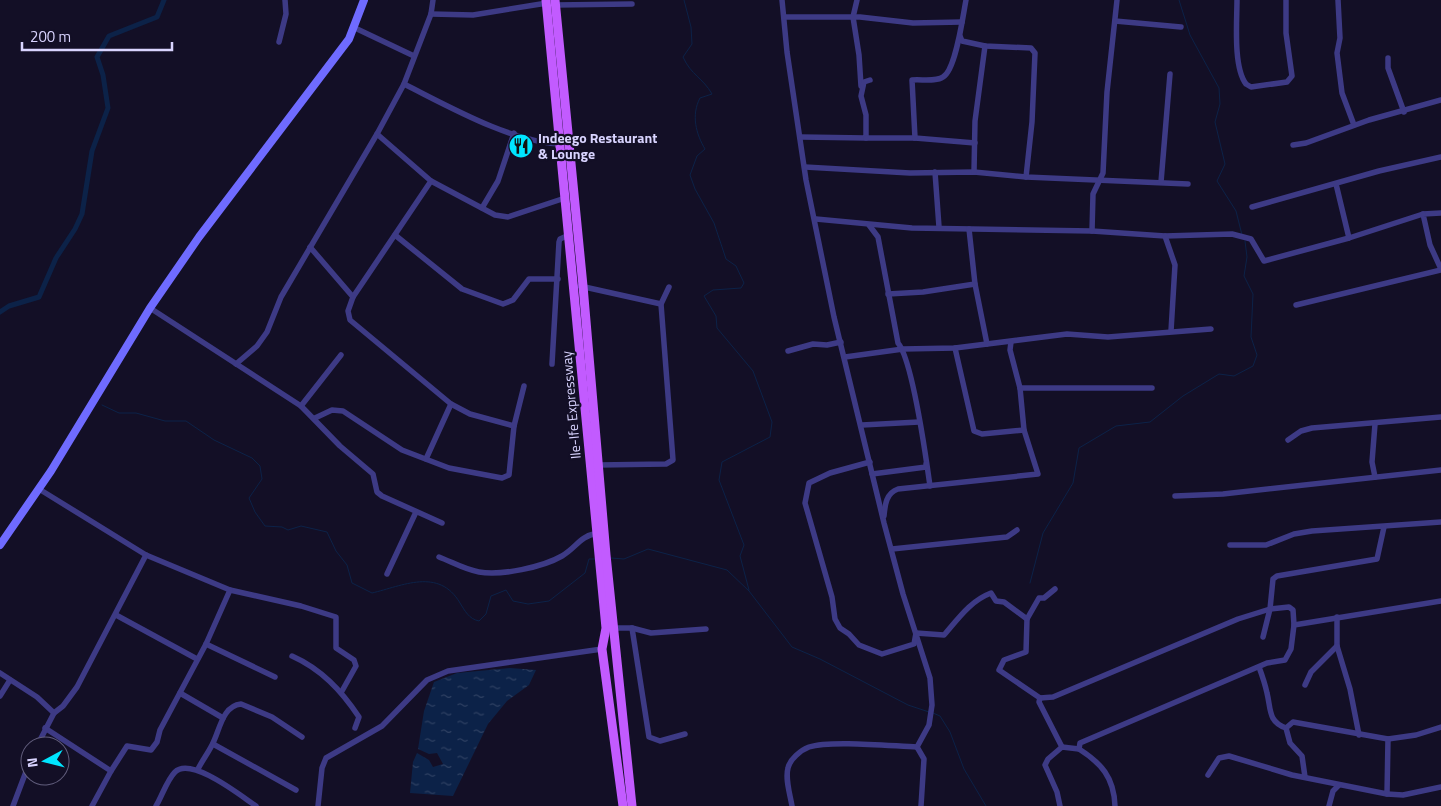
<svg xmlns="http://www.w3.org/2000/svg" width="1441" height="806" viewBox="0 0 1441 806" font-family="'Titillium Web',sans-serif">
	<defs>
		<pattern id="water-ripples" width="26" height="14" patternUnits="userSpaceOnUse" patternTransform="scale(1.25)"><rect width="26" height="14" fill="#0c2248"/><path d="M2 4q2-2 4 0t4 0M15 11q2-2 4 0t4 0" fill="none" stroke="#2f4163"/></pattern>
	</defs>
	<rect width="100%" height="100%" fill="#130f26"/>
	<polygon fill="url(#water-ripples)" points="510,668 536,670 529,685 507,701 488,724 453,796 410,793 413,762 417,753 429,760 433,767 443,764 437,753 429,754 418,749 424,711 434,682 457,673"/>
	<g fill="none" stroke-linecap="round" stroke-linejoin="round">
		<g stroke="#0c2248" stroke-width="1">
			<path d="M684,0L691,27L692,44L683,57C691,75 703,78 712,94L700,98C691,115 696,134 705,149L697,156L690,175L695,189L714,223L726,259L736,266L744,283L741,288L713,290L704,296L716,316L717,328L753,371L772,422L770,437L722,462L719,480L744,545L740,556L749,590"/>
			<polyline points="1179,0 1190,35 1219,88 1220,104 1215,122 1225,164 1217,181 1236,211 1242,235"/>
			<path d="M102,405L119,413H136L165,421H186L214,440L252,458L260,466L262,479L249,498L255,512L265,526L282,527L288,530L301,526L327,532L336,551L347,565L352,583L372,593C402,586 439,567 460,603C465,611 469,619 479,621L486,614L491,596L506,590L513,601L528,604L549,601L585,573L589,559H595"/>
			<polyline points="611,558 624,559 648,549 727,570 749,591 792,647 820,659 908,705 929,712"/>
			<polyline points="1030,583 1043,533 1073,483 1079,448 1116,426 1150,422 1183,396 1219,374 1234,376 1253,366 1257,355 1251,337 1253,294 1244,276 1247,257 1245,241"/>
			<polyline points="933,713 940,716 950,732 964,769 986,806"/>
		</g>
		<polyline stroke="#0c2248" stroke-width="5" points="0,312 9,306 39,297 56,258 75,229 82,214 92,151 108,108 103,75 97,57 109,36 157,17 164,0"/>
		<g stroke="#3d3a85" stroke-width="5.5">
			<polyline points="782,0 787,52 806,180 834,317 884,523 903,594 930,678 932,705 929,725 917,747 924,759 921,806"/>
			<polyline points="857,0 853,17 859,55 861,86"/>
			<path d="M1237,0C1237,21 1233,67 1246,84L1251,87L1287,82L1292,76L1286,33V0"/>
			<polyline points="1338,0 1340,38 1337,53 1342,93 1354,125"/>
			<polyline points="555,5 632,4"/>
			<polyline points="431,14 473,15 547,3"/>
			<polyline points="784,17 860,17 913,23 962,22"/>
			<polyline points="1115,21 1181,27"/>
			<polyline points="355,28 414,56"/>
			<polyline points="960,36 962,41 985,46 1031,48 1035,53 1032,122 1026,177"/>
			<polyline points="279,42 286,14 285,0"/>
			<polyline points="1388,58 1388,68 1404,112"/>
			<path d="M404,84C448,106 511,142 560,144"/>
			<polyline points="377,134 431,181 495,215 508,217 565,198"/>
			<polyline points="801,137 866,138 866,115 861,96 864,82 870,80"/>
			<polyline points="866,138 915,138 975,143"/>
			<path d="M915,138L912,80C921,79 936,82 943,77C956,70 963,15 966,0"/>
			<polyline points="1293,145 1306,143 1369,120 1441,100"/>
			<polyline points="805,167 910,173 974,172 1026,177 1188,184"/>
			<polyline points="935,172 939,227"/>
			<polyline points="974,172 975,121 985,46"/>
			<polyline points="431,181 353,297 348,311 350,320 451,404 470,414 514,426"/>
			<polyline points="1161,182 1170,74"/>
			<polyline points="1336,184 1349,238"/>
			<polyline points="1252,207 1379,171 1441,157"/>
			<polyline points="482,208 498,181 514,133"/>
			<polyline points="1441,213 1423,214 1430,245 1441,269"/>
			<polyline points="816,219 912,228 1092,231 1165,236 1232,234 1251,239 1264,261 1349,238 1423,214"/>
			<path d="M869,225L878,237L898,343C913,361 926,458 930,486"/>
			<polyline points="969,229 975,284 987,344"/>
			<polyline points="1092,231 1093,194 1103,173 1107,92 1117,0"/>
			<polyline points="395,235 462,289 503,304 513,300 529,279 558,279"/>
			<polyline points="1165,236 1175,265 1171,331"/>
			<polyline points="310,247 353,297"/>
			<polyline points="580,286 661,304"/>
			<polyline points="888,294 923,292 975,284"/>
			<polyline points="1296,305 1441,270"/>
			<polyline points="150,308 301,406 340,446 373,474 377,492 382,496 442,523"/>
			<polyline points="955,348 974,431 982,434 1024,430"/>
			<polyline points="788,351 813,344 827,345 841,342"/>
			<polyline points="845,357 903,349 955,348 1067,334 1108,337 1211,329"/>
			<polyline points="236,364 257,346 267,332 281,297 377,134 404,84 431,14 433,0"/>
			<polyline points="552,364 559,242 560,239 569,235"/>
			<polyline points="1020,388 1152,388"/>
			<polyline points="301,406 341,355"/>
			<polyline points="315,418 332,410 343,411 402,450 449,468 502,478 509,475 514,426 524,386"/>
			<polyline points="1375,424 1372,462 1375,477"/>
			<polyline points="862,425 919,422"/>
			<polyline points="1288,440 1301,431 1312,428 1441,417"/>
			<polyline points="426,459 451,404"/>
			<path d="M870,462L830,473L809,483L805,503L832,597L835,619L840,628L849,634L859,645L882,654L914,644L916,633L944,635C958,619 970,601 991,593L996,601L1004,602L1027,619L1026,652L1004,660L999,670L1040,698L1053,697L1238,619L1270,609L1289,607L1293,610L1294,625"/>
			<polyline points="598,465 666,464 673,460 661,304 669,287"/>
			<polyline points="872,474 926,467 926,464"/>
			<polyline points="39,489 146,555 230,590 301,606 336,617 336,648 354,660 356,666 342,691"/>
			<polyline points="1175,496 1223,494 1441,470"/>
			<path d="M884,516C885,505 886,493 898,489L1038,474L1024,430L1020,388L1010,350L1011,342"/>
			<polyline points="1230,545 1266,545 1294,534 1312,531 1441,522"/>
			<polyline points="892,549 1007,537 1017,530"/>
			<path d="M439,557C452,562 466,570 479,572C501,576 543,567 562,556C577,547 579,537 597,533"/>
			<polyline points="387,574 416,512"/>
			<polyline points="116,615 197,659"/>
			<polyline points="1337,617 1337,646 1350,689 1359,735"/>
			<polyline points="1027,619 1039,598 1044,598 1055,589"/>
			<polyline points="611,628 632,628 651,633 706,629"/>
			<polyline points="632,628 649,737 660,741 685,734"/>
			<polyline points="1263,637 1270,609 1273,579 1277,576 1377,559 1384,527"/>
			<polyline points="206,644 275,677"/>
			<path d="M292,656C321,669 341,690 359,717L355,728"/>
			<path d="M1259,667C1262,675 1265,684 1267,693C1271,709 1268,722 1286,728"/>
			<polyline points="0,673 37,697 54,713"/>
			<polyline points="1305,685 1311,672 1337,646"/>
			<polyline points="180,693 223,718"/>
			<polyline points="0,696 10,680"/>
			<polyline points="1040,698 1039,702 1062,747"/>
			<polyline points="45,728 111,771 92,806"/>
			<polyline points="213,744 296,790"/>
			<polyline points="37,746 54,713 63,706 77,687 146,555"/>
			<path d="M198,769C202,761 208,753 212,745C220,730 222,706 241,704L272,717L302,737"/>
			<polyline points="111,771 127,746 151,750 157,742 160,730 206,644 230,590"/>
			<polyline points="1208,775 1219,758 1229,756 1292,775 1387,794 1388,739"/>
			<polyline points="1305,777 1302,756 1290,743 1286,728 1293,722 1388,739 1416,735 1441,727"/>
			<polyline points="1387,794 1403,795 1441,787"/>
			<polyline points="13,806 30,761"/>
			<path d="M156,806C162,796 167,780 175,772C191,756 241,796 256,806"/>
			<polyline points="318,806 322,768 326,758 382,726 427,680 448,671 602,649"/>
			<path d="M792,806C790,794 785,779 788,768C790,759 801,750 809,747C831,740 891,746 917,747"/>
			<polyline points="1060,806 1057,792 1045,765 1048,759 1062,747 1079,749"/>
			<path d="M1115,806C1114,777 1101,763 1079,749L1080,743L1267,663L1285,660L1291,649L1294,625L1441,601"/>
			<polyline points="1329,806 1333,791 1339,785"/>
		</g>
		<polyline stroke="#6f6bff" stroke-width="8" points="0,545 51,471 150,308 199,237 349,39 364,0"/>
		<g stroke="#c25bff" stroke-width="9">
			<polyline points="546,0 606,628 602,649 623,806"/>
			<polyline points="555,0 583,286 606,555 632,806"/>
		</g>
	</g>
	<defs>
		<symbol id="restaurant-disc" viewBox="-11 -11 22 22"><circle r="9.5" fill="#00e5ff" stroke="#130f26"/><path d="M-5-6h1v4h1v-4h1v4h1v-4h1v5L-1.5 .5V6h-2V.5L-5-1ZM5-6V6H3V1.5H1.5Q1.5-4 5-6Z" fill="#111"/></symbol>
	</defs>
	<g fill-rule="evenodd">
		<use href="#restaurant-disc" x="507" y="132" width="28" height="28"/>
	</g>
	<g text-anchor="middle" stroke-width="4.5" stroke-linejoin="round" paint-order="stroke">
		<g font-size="14" font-weight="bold" fill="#d9d4ff" stroke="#130f26" text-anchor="start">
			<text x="538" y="143">Indeego Restaurant<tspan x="538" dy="16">&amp; Lounge</tspan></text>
		</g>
		<g font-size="14" fill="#d9d4ff" stroke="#130f26">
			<text transform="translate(571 405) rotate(-95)" y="5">Ile-Ife Expressway</text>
		</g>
	</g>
	<g transform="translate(45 761) rotate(263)"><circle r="24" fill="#130f26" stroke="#625e7d"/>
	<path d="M0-4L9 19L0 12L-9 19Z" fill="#00e5ff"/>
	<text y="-8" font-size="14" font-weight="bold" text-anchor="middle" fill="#d9d4ff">N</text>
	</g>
	<path d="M22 42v8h150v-8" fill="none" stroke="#d9d4ff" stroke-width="2.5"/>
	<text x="30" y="42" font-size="15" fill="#d9d4ff" stroke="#130f26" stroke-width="4" paint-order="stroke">200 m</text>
</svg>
